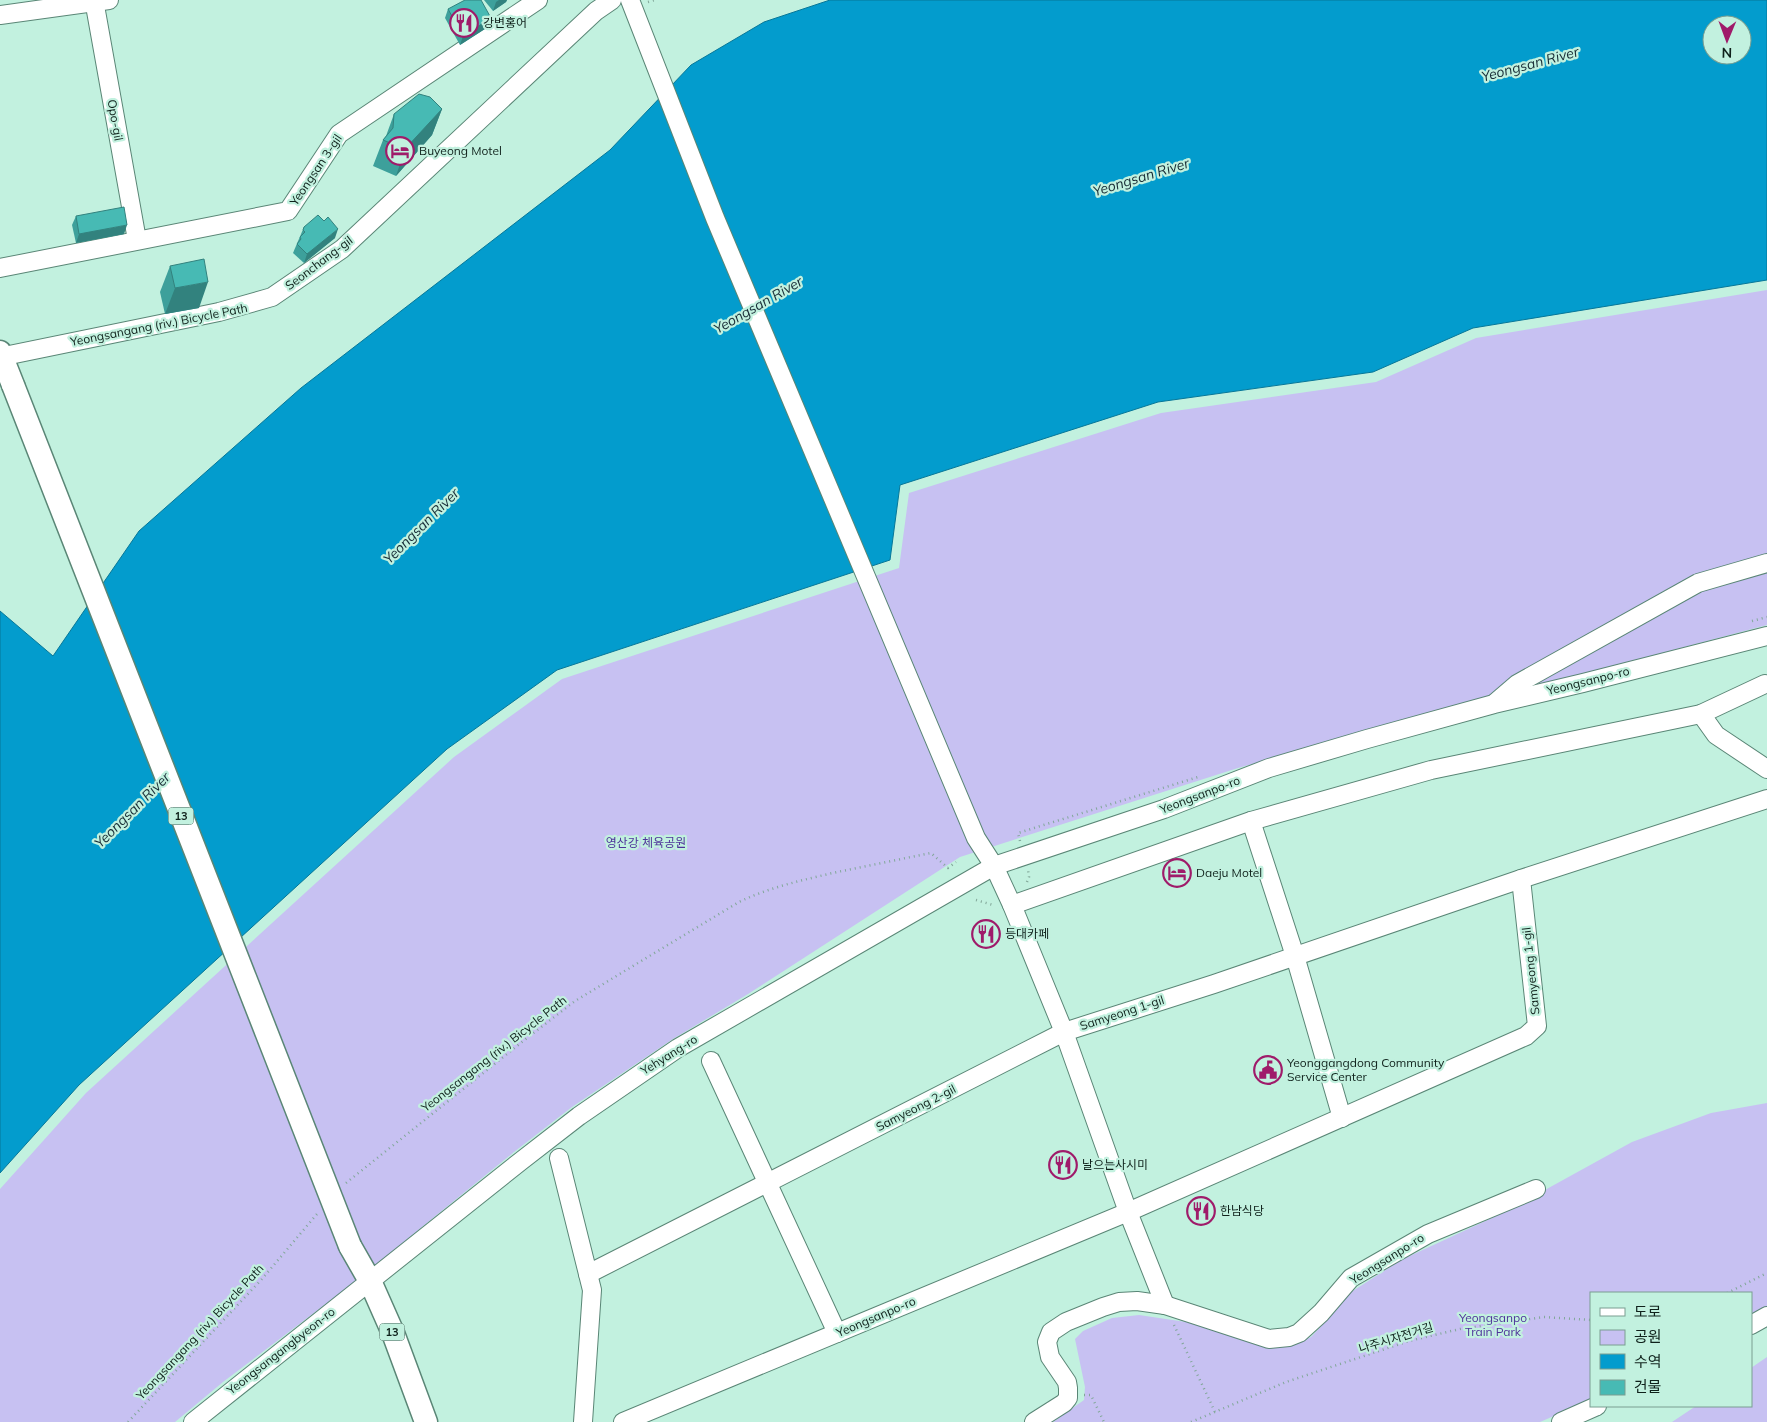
<svg xmlns="http://www.w3.org/2000/svg" width="1767" height="1422" viewBox="0 0 1767 1422" font-family="Mulish,'Noto Sans KR',sans-serif">
	<rect width="100%" height="100%" fill="#c2f1df"/>
	<g fill="#c7c1f2">
		<polygon points="1767,290 1767,625 1365,732 1238,768 960,857 748,994 673,1039 572,1107 514,1152 352,1284 223,1382 175,1422 0,1422 0,1189 86,1093 454,757 562,679 899,568 909,493 1161,413 1376,382 1476,338"/>
		<polygon points="1767,1103 1767,1308 1751,1316 1751,1293 1591,1293 1591,1400 1540,1422 1053,1422 1084,1400 1085,1387 1075,1339 1083,1331 1112,1318 1139,1315 1186,1322 1267,1345 1283,1347 1295,1344 1311,1337 1326,1321 1345,1296 1401,1260 1507,1211 1632,1142 1711,1113"/>
		<polygon points="1767,1357 1767,1422 1672,1422 1696,1406 1751,1406 1751,1368"/>
	</g>
	<path fill="#039ccd" stroke="#077798" fill-rule="evenodd" d="M830,0H1767V280L1473,328L1373,372L1158,402L900,485L890,560L557,670L447,749L79,1085L0,1173V611L53,656L139,531L301,388L610,150L691,65L764,22ZM1712,25H1742V55H1712Z"/>
	<g fill="none" stroke-linecap="round" stroke-linejoin="round">
		<defs>
			<g id="minor">
				<polyline points="94,0 137,240"/>
				<polyline points="630,0 715,218 976,838 994,866 1012,905 1064,1032 1128,1212 1165,1305"/>
				<polyline points="0,15 109,0"/>
				<polyline points="0,268 288,211 339,134 538,0"/>
				<polyline points="0,357 219,312 272,297 342,249 596,11 612,0"/>
				<polyline points="1496,702 1517,684 1698,583 1767,563"/>
				<polyline points="1701,714 1716,735 1767,769"/>
				<polyline points="1251,821 1295,956 1342,1118"/>
				<polyline points="1012,905 1251,821 1431,770 1701,714 1765,684"/>
				<polyline points="711,1061 837,1333"/>
				<polyline points="559,1158 592,1290 583,1422"/>
				<polyline points="588,1274 1064,1032 1214,984 1521,879 1767,799"/>
				<polyline points="1751,1325 1767,1316"/>
				<polyline points="193,1422 521,1161 579,1116 678,1048 994,866 1164,809 1269,768 1367,739 1494,704 1583,683 1767,636"/>
				<polyline points="623,1422 1128,1212 1526,1036 1537,1026 1521,879"/>
				<polyline points="1034,1422 1064,1403 1068,1398 1068,1388 1067,1382 1050,1357 1047,1342 1051,1332 1066,1322 1103,1307 1119,1302 1137,1301 1165,1305 1269,1339 1289,1337 1299,1333 1321,1313 1351,1278 1428,1234 1536,1189"/>
				<polyline points="1561,1422 1597,1406"/>
			</g>
			<g id="major">
				<polyline points="0,352 13,385"/>
				<polyline points="350,1246 370,1281 393,1333 426,1422"/>
			</g>
		</defs>
		<use href="#minor" stroke="#5a8676" stroke-width="20"/>
		<use href="#major" stroke="#5a8676" stroke-width="25"/>
		<g stroke="#82a799" stroke-width="2.5" stroke-dasharray="1 4" stroke-linecap="butt">
			<polyline points="648,2 655,0"/>
			<polyline points="1752,621 1767,617"/>
			<polyline points="1020,841 1018,833 1198,777"/>
			<polyline points="1027,882 1029,877 1028,870"/>
			<polyline points="976,900 993,905"/>
			<path d="M346,1183L527,1038L575,1001L739,902C770,887 803,880 837,872C868,866 900,859 931,853L948,868L956,862"/>
			<polyline points="1727,1293 1767,1273"/>
			<polyline points="1174,1325 1215,1412"/>
			<polyline points="1084,1395 1091,1395 1104,1422"/>
			<polyline points="128,1422 262,1279 317,1214"/>
			<polyline points="1191,1422 1286,1382 1409,1341 1460,1329 1544,1317 1591,1320"/>
		</g>
		<use href="#minor" stroke="#fff" stroke-width="18"/>
		<use href="#major" stroke="#fff" stroke-width="22"/>
		<defs>
			<polyline id="major-bridge" points="13,385 350,1246"/>
		</defs>
		<use href="#major-bridge" stroke="#5a8676" stroke-width="25" stroke-linecap="butt"/>
		<use href="#major-bridge" stroke="#fff" stroke-width="22"/>
	</g>
	<g fill="#3da09b">
		<polygon points="484,0 507,0 506,2 493,11"/>
		<polygon points="448,9 491,18 488,27 460,45 445,18"/>
		<polygon points="442,109 432,135 396,176 373,166 383,140 386,136 394,114"/>
		<polygon points="76,216 124,234 76,243 72,225"/>
		<polygon points="304,227 335,238 304,263 293,253"/>
		<polygon points="170,266 199,308 165,314 160,292"/>
	</g>
	<g fill="#32827e">
		<polygon points="499,0 507,0 506,2 493,11 496,2"/>
		<polygon points="491,18 488,27 460,45 463,36"/>
		<polygon points="442,109 432,135 396,176 405,149"/>
		<polygon points="127,225 124,234 76,243 79,234"/>
		<polygon points="338,229 335,238 304,263 307,254"/>
		<polygon points="208,282 199,308 165,314 175,288"/>
	</g>
	<g fill="#47bab4" stroke="#32827e">
		<polygon points="465,0 481,0 491,18 463,36 448,9"/>
		<polygon points="419,94 430,97 442,109 405,149 383,140 393,128 394,114"/>
		<polygon points="124,207 127,225 79,234 76,216"/>
		<polygon points="318,215 324,221 328,217 338,229 307,254 297,244 301,239 300,237 305,232 303,230 304,227"/>
		<polygon points="204,259 208,282 175,288 170,266"/>
	</g>
	<defs>
		<symbol id="restaurant-ring" viewBox="-11 -11 22 22"><circle r="9.5" fill="#c2f1df" stroke="#9f1b6a" stroke-width="1.5"/><path d="M-5-6h1v4h1v-4h1v4h1v-4h1v5L-1.5 .5V6h-2V.5L-5-1ZM5-6V6H3V1.5H1.5Q1.5-4 5-6Z" fill="#9f1b6a"/></symbol>
		<symbol id="hotel-ring" viewBox="-11 -11 22 22"><circle r="9.5" fill="#c2f1df" stroke="#9f1b6a" stroke-width="1.5"/><path d="M-6-4.5h1.5V1H6V5H4.5V3h-9V5H-6ZM-4 0a1.8 1.8 0 1 1 3.6 0ZM.5 0V-2.5h3Q6-2.5 6 0Z" fill="#9f1b6a"/></symbol>
		<symbol id="civic-ring" viewBox="-11 -11 22 22"><circle r="9.5" fill="#c2f1df" stroke="#9f1b6a" stroke-width="1.5"/><path d="M-.6-6.5H3V-4.5H.6V-3L4-1V1h2V6H-6V1h2V-1L-.6-3ZM-1.2 2.5V6h2.4V2.5Z" fill="#9f1b6a"/></symbol>
	</defs>
	<g fill-rule="evenodd">
		<use href="#restaurant-ring" x="448" y="7" width="32" height="32"/>
		<use href="#hotel-ring" x="384" y="135" width="32" height="32"/>
		<use href="#hotel-ring" x="1161" y="857" width="32" height="32"/>
		<use href="#restaurant-ring" x="970" y="918" width="32" height="32"/>
		<use href="#civic-ring" x="1252" y="1054" width="32" height="32"/>
		<use href="#restaurant-ring" x="1047" y="1149" width="32" height="32"/>
		<use href="#restaurant-ring" x="1185" y="1195" width="32" height="32"/>
	</g>
	<g text-anchor="middle" stroke-width="4.5" stroke-linejoin="round" paint-order="stroke">
		<g fill="#c2f1df" stroke="#455f56" stroke-width="1">
			<rect x="168.5" y="807.5" width="25" height="17" rx="4"/>
			<rect x="379.5" y="1323.5" width="25" height="17" rx="4"/>
		</g>
		<g font-size="11" font-weight="bold" fill="#0f211b">
			<text x="181" y="820">13</text>
			<text x="392" y="1336">13</text>
		</g>
		<g font-size="12" fill="#0f211b" stroke="#c2f1df" text-anchor="start">
			<text x="483" y="27">강변홍어</text>
			<text x="419" y="155">Buyeong Motel</text>
			<text x="1196" y="877">Daeju Motel</text>
			<text x="1005" y="938">등대카페</text>
			<text x="1287" y="1067">Yeonggangdong Community<tspan x="1287" dy="14">Service Center</tspan></text>
			<text x="1082" y="1169">날으는사시미</text>
			<text x="1220" y="1215">한남식당</text>
		</g>
		<g font-size="12" fill="#0f211b" stroke="#c2f1df">
			<text transform="translate(115 120) rotate(80)" y="4">Opo-gil</text>
			<text transform="translate(316 170) rotate(-56)" y="4">Yeongsan 3-gil</text>
			<text transform="translate(319 263) rotate(-37)" y="4">Seonchang-gil</text>
			<text transform="translate(159 325) rotate(-11)" y="4">Yeongsangang (riv.) Bicycle Path</text>
			<text transform="translate(1588 681) rotate(-14)" y="4">Yeongsanpo-ro</text>
			<text transform="translate(1200 795) rotate(-21)" y="4">Yeongsanpo-ro</text>
			<text transform="translate(1531 971) rotate(-96)" y="4">Samyeong 1-gil</text>
			<text transform="translate(1122 1013) rotate(-18)" y="4">Samyeong 1-gil</text>
			<text transform="translate(494 1054) rotate(-38)" y="4">Yeongsangang (riv.) Bicycle Path</text>
			<text transform="translate(669 1055) rotate(-32)" y="4">Yehyang-ro</text>
			<text transform="translate(916 1108) rotate(-27)" y="4">Samyeong 2-gil</text>
			<text transform="translate(1387 1259) rotate(-32)" y="4">Yeongsanpo-ro</text>
			<text transform="translate(876 1317) rotate(-23)" y="4">Yeongsanpo-ro</text>
			<text transform="translate(200 1332) rotate(-47)" y="4">Yeongsangang (riv.) Bicycle Path</text>
			<text transform="translate(1396 1338) rotate(-17)" y="4">나주시자전거길</text>
			<text transform="translate(281 1351) rotate(-38)" y="4">Yeongsangangbyeon-ro</text>
		</g>
		<g font-size="12" fill="#4f339a" stroke="#c2f1df">
			<text x="646" y="847">영산강 체육공원</text>
			<text x="1493" y="1322">Yeongsanpo<tspan x="1493" dy="14">Train Park</tspan></text>
		</g>
		<g font-size="14" font-style="italic" fill="#182c36" stroke="#c2f1df">
			<text transform="translate(1530 64) rotate(-15)" y="5">Yeongsan River</text>
			<text transform="translate(1141 177) rotate(-17)" y="5">Yeongsan River</text>
			<text transform="translate(758 305) rotate(-30)" y="5">Yeongsan River</text>
			<text transform="translate(421 526) rotate(-45)" y="5">Yeongsan River</text>
			<text transform="translate(132 810) rotate(-45)" y="5">Yeongsan River</text>
		</g>
	</g>
	<rect x="1590" y="1292" width="162" height="115" fill="#c2f1df" stroke="#7a9e91"/>
	<rect x="1600" y="1308" width="25" height="8" fill="#ffffff" stroke="#7a9e91"/>
	<text x="1634" y="1317" font-size="15" fill="#0f211b">도로</text>
	<rect x="1600" y="1330" width="25" height="15" fill="#c7c1f2" stroke="#7a9e91"/>
	<text x="1634" y="1342" font-size="15" fill="#0f211b">공원</text>
	<rect x="1600" y="1354" width="25" height="15" fill="#039ccd" stroke="#7a9e91"/>
	<text x="1634" y="1367" font-size="15" fill="#0f211b">수역</text>
	<rect x="1600" y="1380" width="25" height="15" fill="#47bab4" stroke="#7a9e91"/>
	<text x="1634" y="1392" font-size="15" fill="#0f211b">건물</text>
	<g transform="translate(1727 40) rotate(181)"><circle r="24" fill="#c2f1df" stroke="#7a9e91"/>
	<path d="M0-4L9 19L0 12L-9 19Z" fill="#9f1b6a"/>
	<text y="-8" font-size="14" font-weight="bold" text-anchor="middle" fill="#0f211b">N</text>
	</g>
</svg>
